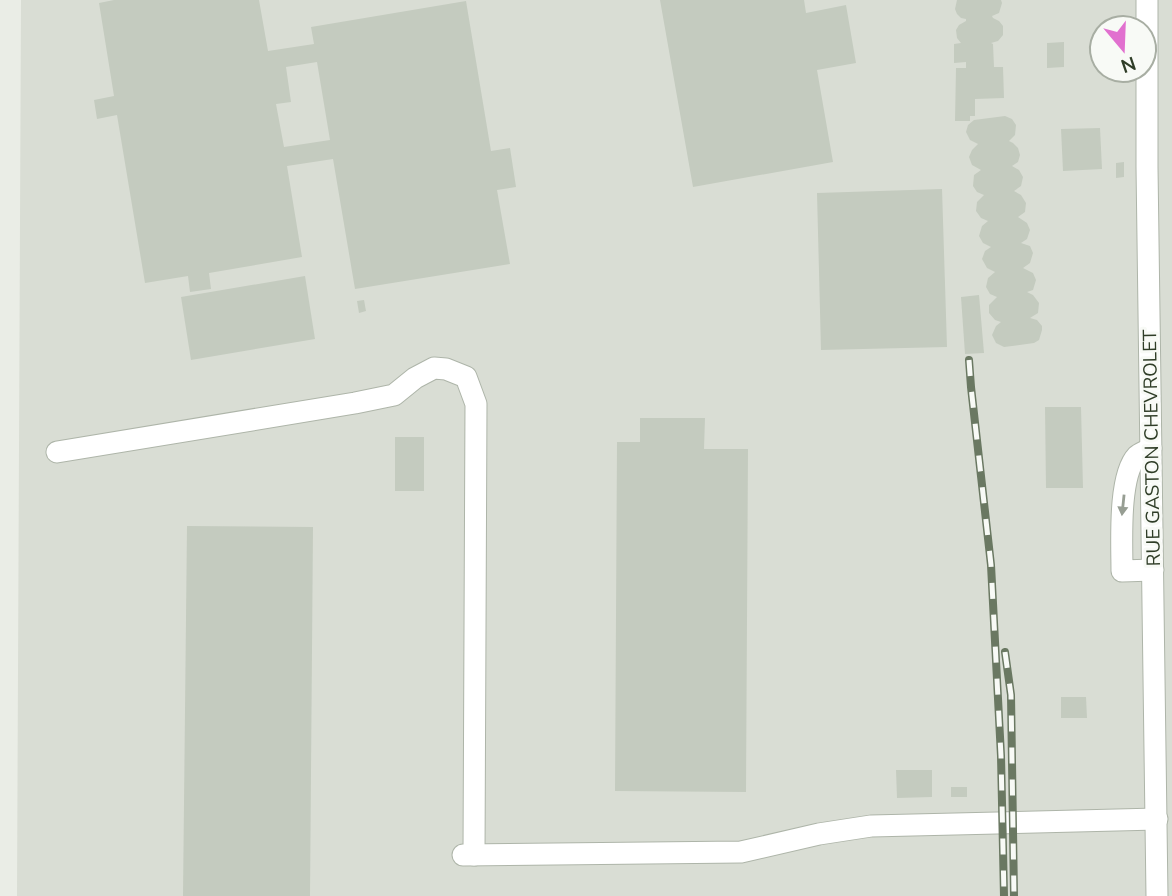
<svg xmlns="http://www.w3.org/2000/svg" width="1172" height="896" viewBox="0 0 1172 896" font-family="'Nunito Sans',sans-serif">
	<rect width="100%" height="100%" fill="#eaede6"/>
	<path fill="#d9ddd4" fill-rule="evenodd" d="M21,0H1172V896H17ZM1102,28H1144V70H1102Z"/>
	<g fill="#c4cbbf" fill-rule="evenodd">
		<path d="M114,0H259L268,51L314,44L311,27L466,1L491,151L510,148L516,187L497,190L510,264L355,289L333,159L287,166L302,257L209,273L211,289L190,292L188,276L145,283L117,115L97,119L94,100L114,96L99,3ZM317,62L330,140L284,147L276,104L291,102L286,67Z"/>
		<polygon points="660,0 804,0 806,13 846,5 856,63 817,70 833,162 693,187"/>
		<polygon points="957,0 1001,0 1002,3 999,13 992,16 993,18 999,21 1003,26 1003,35 998,41 991,43 993,44 994,67 1003,67 1004,98 975,99 975,116 970,116 970,121 955,121 956,68 966,68 966,62 954,63 954,44 961,43 957,38 956,30 959,25 966,21 966,19 961,18 957,14 955,9"/>
		<polygon points="1064,42 1064,67 1047,68 1047,43"/>
		<polygon points="1005,116 1012,119 1016,125 1015,135 1009,141 1013,143 1018,148 1020,155 1018,162 1012,166 1019,170 1023,177 1021,186 1014,191 1021,195 1026,203 1025,212 1018,217 1027,223 1030,230 1027,239 1021,243 1030,246 1033,253 1030,263 1023,268 1033,273 1036,280 1033,290 1027,292 1033,295 1039,303 1038,313 1030,318 1037,320 1042,326 1042,330 1039,340 1034,343 1004,347 996,343 992,335 996,326 1001,322 995,320 989,313 989,305 997,297 990,294 986,287 988,278 995,272 987,268 982,259 985,251 991,247 983,243 979,236 982,226 988,221 981,218 976,211 977,202 984,195 977,192 973,186 974,175 981,170 972,165 969,157 972,150 978,144 970,140 966,132 968,125 974,120"/>
		<polygon points="1100,128 1102,169 1063,171 1061,129"/>
		<polygon points="1124,162 1124,177 1116,178 1116,163"/>
		<polygon points="942,189 947,347 821,350 817,193"/>
		<polygon points="305,276 315,339 191,360 181,297"/>
		<polygon points="979,295 984,353 965,354 961,297"/>
		<polygon points="364,300 366,311 359,313 357,301"/>
		<polygon points="1045,407 1081,407 1083,488 1046,488"/>
		<polygon points="640,418 705,418 704,449 748,449 746,792 615,791 617,442 640,442"/>
		<rect x="395" y="437" width="29" height="54"/>
		<polygon points="187,526 313,527 310,896 183,896"/>
		<polygon points="1061,697 1086,697 1087,718 1061,718"/>
		<polygon points="896,770 932,770 932,797 897,798"/>
		<rect x="951" y="787" width="16" height="10"/>
	</g>
	<g fill="none" stroke-linecap="round" stroke-linejoin="round">
		<defs>
			<g id="minor">
				<polyline points="1147,0 1147,167 1157,896"/>
				<path d="M1151,448C1147,451 1140,453 1137,456C1118,476 1122,544 1122,571L1153,570"/>
				<polyline points="57,452 355,403 394,395 415,378 434,368 446,369 466,377 476,404 474,855"/>
				<polyline points="463,855 741,852 819,834 871,826 1157,819"/>
			</g>
		</defs>
		<use href="#minor" stroke="#aeb5a9" stroke-width="23"/>
		<use href="#minor" stroke="#fff" stroke-width="21"/>
		<defs>
			<g id="rail">
				<polyline points="969,360 971,387 991,565 1001,756 1004,896"/>
				<polyline points="1005,652 1011,695 1014,896"/>
			</g>
		</defs>
		<use href="#rail" stroke="#6a7862" stroke-width="8"/>
		<use href="#rail" stroke="#f8faf6" stroke-width="5" stroke-dasharray="16" stroke-linecap="butt"/>
	</g>
	<defs><path id="oneway-solid" d="M-6-.8H1V-3.2L6.5 0L1 3.2V.8H-6Z" transform="scale(1.75)"/></defs>
	<use fill="#979e93" href="#oneway-solid" transform="translate(1123 505) rotate(96)"/>
	<g text-anchor="middle" stroke-width="6" stroke-linejoin="round" paint-order="stroke">
		<g font-size="19" fill="#2f3d27" stroke="#f8faf6">
			<text transform="translate(1151 448) rotate(-91)" y="7">RUE GASTON CHEVROLET</text>
		</g>
	</g>
	<g transform="translate(1123 49) rotate(161)"><circle r="33" fill="#f8faf6" stroke="#a8aea3" stroke-width="2"/>
	<path d="M0-5L12 26L0 18L-12 26Z" fill="#e170cf"/>
	<text y="-10" font-size="19" font-weight="bold" text-anchor="middle" fill="#2f3d27">N</text>
	</g>
</svg>
